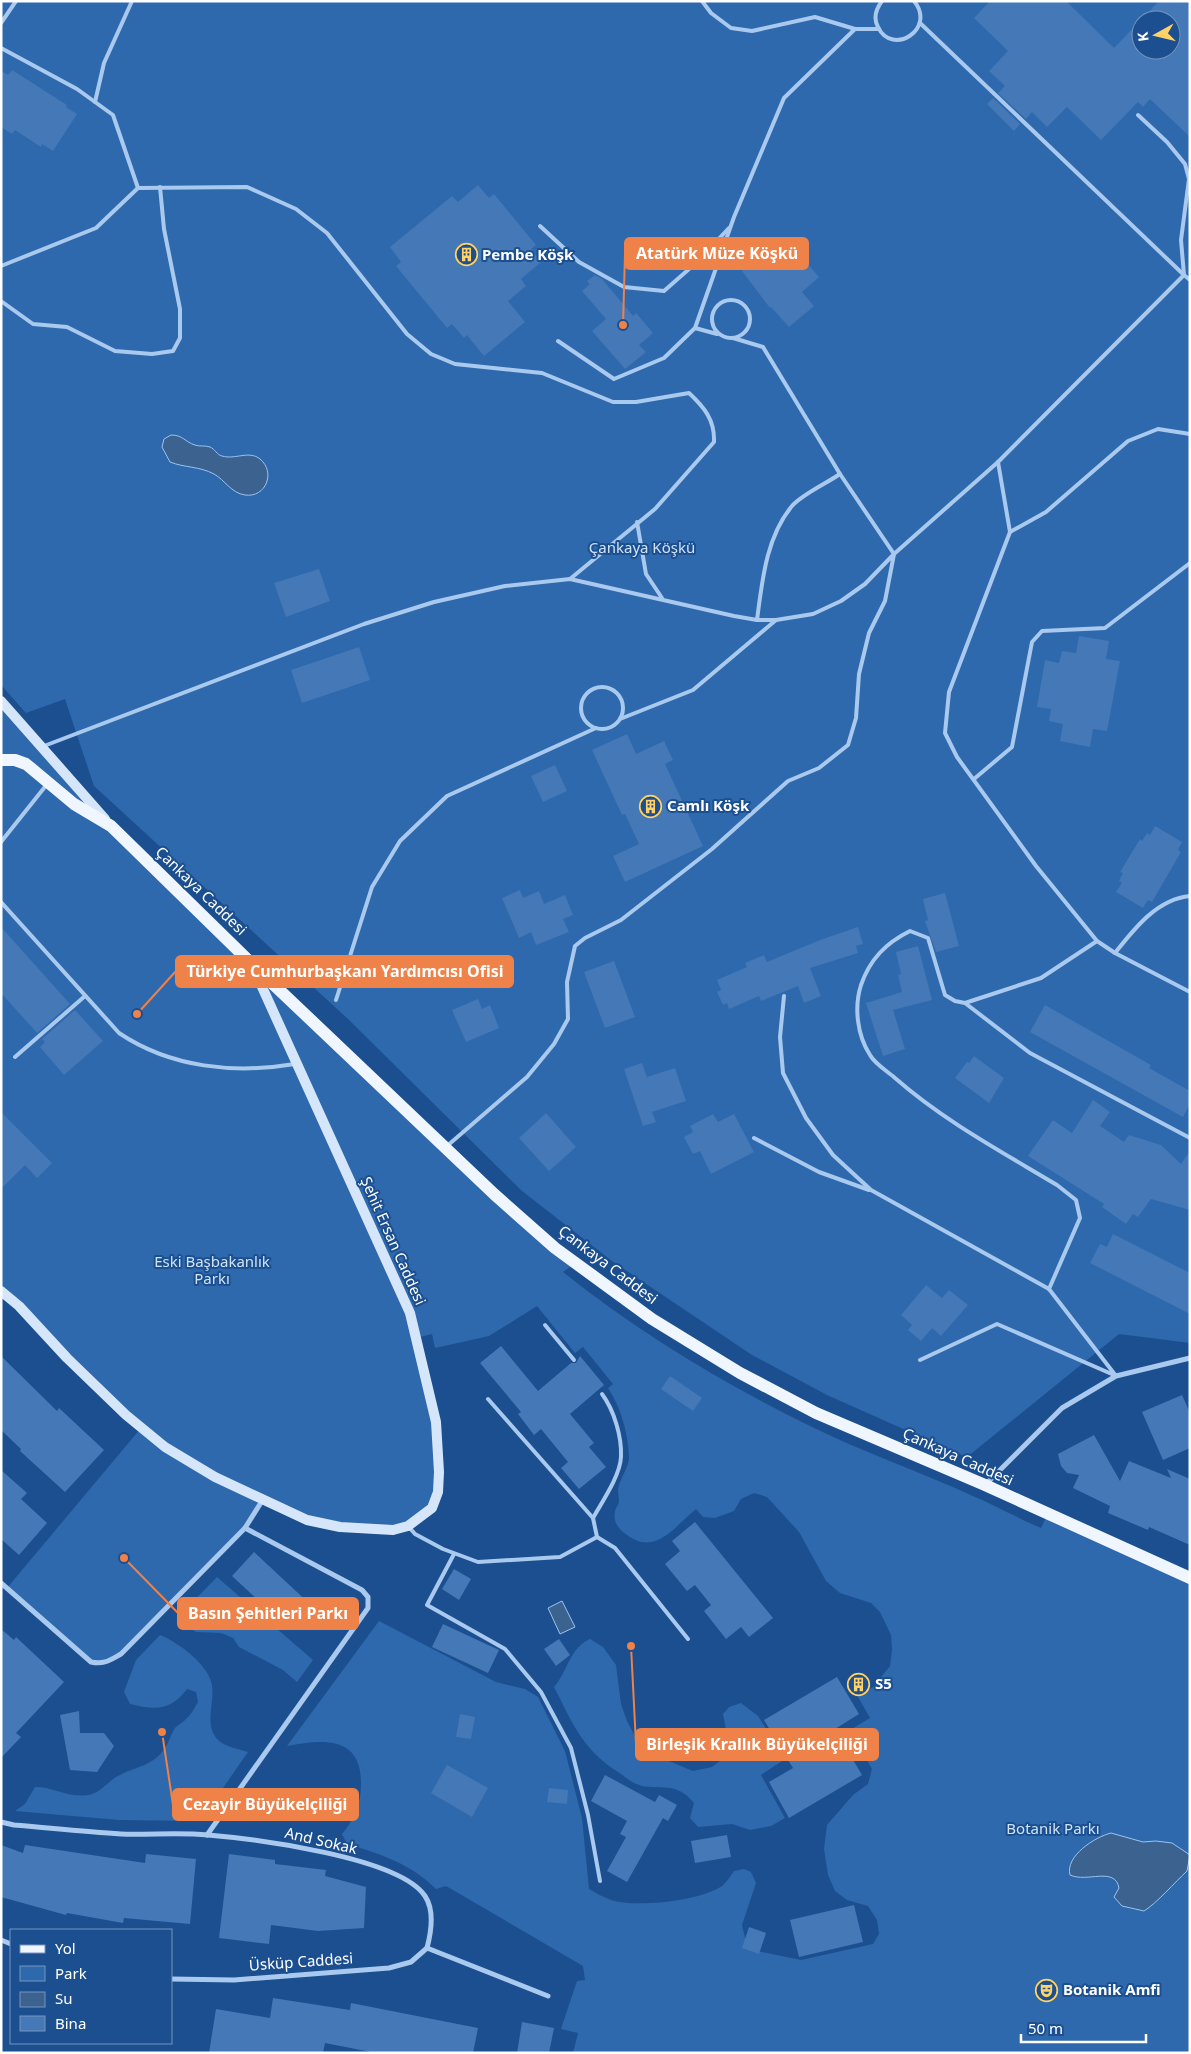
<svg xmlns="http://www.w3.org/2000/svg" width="1191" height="2054" viewBox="0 0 1191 2054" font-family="'Noto Sans',sans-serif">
	<rect width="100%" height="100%" fill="#1b4f8f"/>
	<g fill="#2e69ad" fill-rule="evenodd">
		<path d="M1,1H1190V1343L1119,1334L972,1453L964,1456L827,1395L752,1355L612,1261L522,1191L348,1019L94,786L65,699L26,713L1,685ZM1141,20H1171V50H1141Z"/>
		<path d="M1,701L111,826L576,1263L563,1272C638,1332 721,1382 806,1424C860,1451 918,1471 973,1496C996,1506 1018,1518 1041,1528L1047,1515L1190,1577V2053H573L578,2033L561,2029L577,1981L585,1980L583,1966L446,1886L436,1889C411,1864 381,1854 347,1844L342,1834C354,1820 361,1804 361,1785C362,1736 324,1739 287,1746L379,1621L496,1682L525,1689L538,1697L565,1751L582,1818L589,1889C596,1893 603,1897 611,1900C636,1908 700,1901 722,1886C727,1882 731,1875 734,1871L744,1869L751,1872L756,1883L742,1925L746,1942L757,1951L801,1960L873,1944L879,1934L877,1920L868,1906L847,1900L835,1891L828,1875L824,1849L827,1825L853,1795L868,1784L872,1769L850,1730L870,1718L858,1697L873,1687L890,1666L892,1650L891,1635L880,1612L871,1603L840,1593L826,1581L799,1532L767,1497L754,1493L741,1499L734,1511L715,1518L703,1517L696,1509C671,1530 654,1558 623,1532C617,1527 613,1520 615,1512C615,1510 617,1506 618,1505C620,1500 618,1495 618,1490C619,1479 629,1468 629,1457C628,1433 621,1408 608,1388L613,1384L583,1347L575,1353L537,1306L489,1336L435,1348L432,1334L416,1338L439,1452L432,1508L408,1526L340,1527L262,1501L245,1528L121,1654L107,1662H91L7,1588L141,1428L1,1291Z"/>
		<polygon points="217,1577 313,1660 297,1682 283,1670 239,1647 233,1638 221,1633 196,1632 185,1626 180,1615"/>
		<path d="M160,1635C178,1642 209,1665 212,1685C215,1704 203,1726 219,1741C226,1747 239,1749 248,1752L200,1821L119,1820L15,1811L25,1804L35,1787C54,1787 68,1798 88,1795C102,1793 108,1780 120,1775C137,1766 153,1766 165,1748C169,1742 171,1734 175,1728C177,1725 182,1723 184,1721C191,1715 194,1709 198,1702L196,1692L187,1689C171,1711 155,1710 130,1704L124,1692L136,1660Z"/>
		<path d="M590,1639L603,1647L616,1665L621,1704L627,1721L638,1742L647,1752L693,1771L712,1767L728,1755V1740L723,1714L729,1707L741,1703L758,1716L785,1759L761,1775L785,1818L771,1826L750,1830L732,1824L698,1827L690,1818L694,1803C674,1778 654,1793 634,1783C628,1780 623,1775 618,1772C582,1749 573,1724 554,1687C567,1673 570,1647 590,1639Z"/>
	</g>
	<g fill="#3c6290" stroke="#9cc4f0">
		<path d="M171,435C183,435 185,442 195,445C200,447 205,445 210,447C215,449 217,455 222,456C235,460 249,450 260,459C276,472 266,498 245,495C231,493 225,480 214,474C199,466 185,468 170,462L162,447L164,439Z"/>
		<polygon points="562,1601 575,1627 560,1634 548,1608"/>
		<path d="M1111,1833L1143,1842L1156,1841L1172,1843L1190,1855L1187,1871C1175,1882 1157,1903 1144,1911L1122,1906L1114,1897L1119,1888C1115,1866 1087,1883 1070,1875C1065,1856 1095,1837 1111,1833Z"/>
	</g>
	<g fill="#4478b7" fill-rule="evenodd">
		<path d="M990,1H1066L1114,48L1159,1H1190V137L1150,99L1143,107L1138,102L1101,140L1067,107L1047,127L1032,112L1026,119L998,93L1005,86L989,71L1008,51L974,18ZM1141,20H1171V50H1141Z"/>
		<polygon points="12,70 67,105 66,107 77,114 53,151 42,144 41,147 15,130 12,134 1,127 1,71 8,75"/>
		<polygon points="993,98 1020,124 1014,131 987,104"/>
		<polygon points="478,185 489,198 494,194 536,245 531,249 541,262 521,279 526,286 508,301 525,322 484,356 467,335 464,338 452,324 447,328 396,266 401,262 390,247 452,196 458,202"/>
		<polygon points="788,241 819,277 802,292 814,306 789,327 771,307 770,308 742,271 767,250 772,256"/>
		<polygon points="595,275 602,279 633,316 636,313 653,333 639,345 646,352 625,369 592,331 606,319 582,291 590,284 587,281"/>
		<polygon points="319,569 330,601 286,617 274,583"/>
		<polygon points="1079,636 1109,641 1106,659 1120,661 1107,731 1093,729 1090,747 1060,741 1063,724 1049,721 1051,709 1037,707 1045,660 1059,663 1062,651 1076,653"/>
		<polygon points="359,647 370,680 302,703 291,670"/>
		<polygon points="627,734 636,754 664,741 673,760 665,764 703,846 625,882 613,856 639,844 625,814 622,815 592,750"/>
		<polygon points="555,765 567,791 543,802 531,776"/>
		<polygon points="1155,826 1182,842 1178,850 1181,852 1152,902 1148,900 1143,908 1116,892 1122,883 1119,881 1123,873 1120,872 1140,839 1142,841 1147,833 1150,835"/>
		<polygon points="520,890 523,898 539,891 544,904 565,895 573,915 563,919 569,932 536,945 531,932 519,938 502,898"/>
		<polygon points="945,893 959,946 936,952 925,921 928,920 923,899"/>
		<polygon points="1,927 70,1004 37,1033 1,993"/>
		<polygon points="858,927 863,944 856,946 858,953 810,968 821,996 804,1003 798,986 761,1001 759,996 729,1009 727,1003 723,1005 717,992 721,990 717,980 747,967 745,963 764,955 767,962 820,940"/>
		<polygon points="918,946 932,1000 893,1010 905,1049 883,1056 866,1003 902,992 898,975 901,974 896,952"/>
		<polygon points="614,961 635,1017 605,1028 584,972"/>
		<polygon points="478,999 482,1009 490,1005 499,1028 466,1042 452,1010"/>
		<polygon points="1045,1005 1151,1065 1149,1068 1190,1091 1190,1104 1183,1117 1030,1032"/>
		<polygon points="75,1010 103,1041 64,1075 40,1047 45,1042 42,1039"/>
		<polygon points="974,1056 1004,1078 989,1103 955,1078 967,1062 969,1063"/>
		<polygon points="642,1063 647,1077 675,1068 686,1101 652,1112 656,1122 643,1126 624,1069"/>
		<polygon points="1093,1100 1110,1112 1100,1126 1124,1142 1129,1135 1161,1145 1181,1164 1190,1151 1190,1210 1151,1199 1138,1217 1133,1214 1126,1224 1102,1207 1104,1204 1028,1156 1053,1120 1072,1133"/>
		<polygon points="1,1112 52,1163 37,1178 25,1165 1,1189"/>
		<polygon points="546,1113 576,1147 549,1171 519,1138"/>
		<polygon points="713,1114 718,1122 734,1114 754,1152 711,1174 700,1151 693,1154 684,1137 693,1132 690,1126"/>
		<polygon points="1113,1234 1190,1273 1190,1314 1090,1263 1100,1244 1107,1247"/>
		<polygon points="926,1285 942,1298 949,1290 968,1305 941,1336 932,1328 921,1341 908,1330 912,1325 901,1315"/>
		<polygon points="501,1346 538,1391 571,1363 576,1363 580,1356 604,1385 570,1414 594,1443 589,1447 606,1467 579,1489 561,1468 568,1462 541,1429 534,1435 518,1414 521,1412 480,1363"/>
		<polygon points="1,1356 57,1411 59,1408 104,1450 65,1492 20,1451 21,1449 1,1430"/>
		<polygon points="670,1376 702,1398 693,1411 661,1389"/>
		<polygon points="1182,1395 1190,1413 1190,1448 1163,1460 1142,1412"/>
		<polygon points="1094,1435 1120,1481 1129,1461 1171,1478 1167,1469 1190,1479 1190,1545 1149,1527 1148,1530 1108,1513 1110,1506 1073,1488 1079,1475 1067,1473 1061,1466 1058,1454"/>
		<polygon points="1,1470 27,1493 21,1499 47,1523 19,1555 1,1539"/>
		<polygon points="695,1522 773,1618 749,1637 741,1627 726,1639 704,1611 711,1605 695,1585 687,1591 665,1564 680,1551 672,1541"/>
		<polygon points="254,1552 312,1606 290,1630 232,1576"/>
		<polygon points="454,1569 471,1579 459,1600 442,1589"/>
		<polygon points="443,1624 499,1650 488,1673 432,1647"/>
		<polygon points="1,1629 14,1640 16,1637 64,1682 16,1733 21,1737 1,1758"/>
		<polygon points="559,1639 570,1655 556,1666 544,1649"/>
		<polygon points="837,1677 859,1714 835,1729 862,1775 789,1818 769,1782 793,1768 764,1720"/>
		<polygon points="79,1711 80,1733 104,1733 114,1746 97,1772 70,1770 60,1715"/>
		<polygon points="460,1714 475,1717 471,1739 456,1737"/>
		<polygon points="447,1765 488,1788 472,1817 431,1793"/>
		<polygon points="605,1775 655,1802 659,1795 677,1805 668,1821 663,1818 627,1882 607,1871 626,1837 620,1834 627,1821 591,1801"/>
		<polygon points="549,1788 568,1790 567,1804 547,1802"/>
		<polygon points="727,1835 731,1857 695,1863 691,1841"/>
		<polygon points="1,1845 23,1853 25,1845 145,1863 146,1854 196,1859 190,1924 124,1918 123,1923 67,1913 66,1915 1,1897"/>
		<polygon points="229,1854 275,1860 275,1864 326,1870 325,1876 366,1887 364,1928 318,1931 271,1925 269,1944 219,1938"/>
		<polygon points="854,1905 863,1942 799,1957 790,1920"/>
		<polygon points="749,1927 766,1933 759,1954 742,1948"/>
		<polygon points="273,1998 350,2010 351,2003 478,2028 473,2053 376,2053 325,2043 323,2053 209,2053 216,2009 270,2018"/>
		<polygon points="522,2022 554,2028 549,2053 517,2053"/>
	</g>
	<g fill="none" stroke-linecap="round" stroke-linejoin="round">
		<g stroke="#a9c9ee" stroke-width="4">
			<polyline points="702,1 711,13 731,28 752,31 815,17 855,29"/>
			<path d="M882,1C876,9 873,18 878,27C892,57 937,29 914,1"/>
			<polyline points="1,23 16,1"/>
			<path d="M1,48L77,89L113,115L138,188L247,187L296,209L327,233L407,334L431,354L455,364L542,373L613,402H636L689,393C704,407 715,420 714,442L655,509L570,579"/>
			<polyline points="95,102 104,63 132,1"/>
			<polyline points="1138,115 1167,142 1185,164 1189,179 1181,240 1184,275 1190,280"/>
			<polyline points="540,226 579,262 624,287 664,291 697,262 729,228"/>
			<polyline points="1,266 96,228 138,188"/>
			<circle cx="731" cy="319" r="19"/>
			<polyline points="1,301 33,324 67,327 115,351 152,354 173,351 180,338 180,309 164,229 160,187"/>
			<polyline points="695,328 717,334"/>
			<polyline points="733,338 763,347 840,474 894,554 998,462 1184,275 920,23"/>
			<polyline points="558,341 614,379 664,358 695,328 734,217 784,98 855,29 879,29"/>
			<polyline points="998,462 1010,532 949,692 945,733 957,757 1036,866 1097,941 1115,953 1190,992"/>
			<polyline points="637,522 646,574 662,598"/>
			<polyline points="1010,532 1046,512 1128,441 1158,429 1190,434"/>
			<path d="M757,620C762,582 766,537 792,506C801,495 827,483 840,474"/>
			<circle cx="602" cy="708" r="21"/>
			<polyline points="44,746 364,624 434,602 505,586 570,579 734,616 757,620 776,620"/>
			<polyline points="974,779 1012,747 1032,642 1042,631 1105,628 1190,563"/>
			<polyline points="1,842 48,783"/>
			<path d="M1,902L119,1033C171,1068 235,1074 295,1064"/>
			<polyline points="1097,941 1041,978 965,1003 1030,1053 1190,1138"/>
			<path d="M1115,953C1134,929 1157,899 1190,896"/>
			<polyline points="784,996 780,1037 783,1073 806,1118 833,1155 871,1190 1049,1289"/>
			<polyline points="336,1000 372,887 400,841 447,796 596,728"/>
			<path d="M965,1003L955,1001L945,995L928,938L910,931C886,943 870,959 861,985C854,1007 857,1035 870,1055C875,1064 887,1071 895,1078C944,1121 1002,1152 1057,1185L1076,1200L1080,1218L1049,1289L1116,1376"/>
			<polyline points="15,1057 85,996"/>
			<polyline points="754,1138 819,1172 869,1190"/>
			<polyline points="447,1146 527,1077 554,1044 568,1019 567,982 575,946 585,938 621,920 712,849 788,781 819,768 848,745 856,718 859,674 869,633 885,601 894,554 865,584 841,601 813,614 776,620 693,690 620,719"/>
			<polyline points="545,1325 574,1360"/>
			<polyline points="920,1360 997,1324 1114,1375"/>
			<polyline points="488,1399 593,1518 597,1537"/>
			<path d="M593,1518C602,1502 620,1476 621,1457C622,1437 614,1410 602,1394"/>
			<polyline points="408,1526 415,1534 443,1549 478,1562 560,1557 597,1537 615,1548 688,1639"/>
			<polyline points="454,1554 427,1605 505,1649 541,1692 571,1748 588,1815 600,1881"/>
		</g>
		<g stroke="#a9c9ee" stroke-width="5">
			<polyline points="985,1485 1062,1408 1116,1376 1190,1358"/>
			<path d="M1,1583L91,1662C104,1665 110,1660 121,1654L245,1528L262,1501"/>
			<path d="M1,1822L14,1825C50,1828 85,1832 121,1834C150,1835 179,1832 208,1835C255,1839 399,1857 425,1896C435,1911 431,1933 427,1948"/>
			<polyline points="207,1835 368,1608 368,1597 362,1590 245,1528"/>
			<polyline points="1,1940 11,1944"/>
			<polyline points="427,1948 548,1996"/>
			<polyline points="171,1979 234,1980 389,1968 411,1962 427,1948"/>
		</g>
		<g stroke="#d6e6fa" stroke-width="10">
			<polyline points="1,701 105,819"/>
			<polyline points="1,1291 19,1306 67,1358 126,1415 165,1447 215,1477 307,1520 340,1527 393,1530 408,1526 432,1508 438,1492 439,1472 436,1422 410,1313 253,967"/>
		</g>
		<polyline stroke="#f0f6ff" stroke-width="12" points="1,760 15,760 26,764 74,804 111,826 252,964 494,1194 555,1248 652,1319 740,1373 816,1413 985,1485 1190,1578"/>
	</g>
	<defs>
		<symbol id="building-ring" viewBox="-11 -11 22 22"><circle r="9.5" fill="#1b4f8f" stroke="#ffd166" stroke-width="1.5"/><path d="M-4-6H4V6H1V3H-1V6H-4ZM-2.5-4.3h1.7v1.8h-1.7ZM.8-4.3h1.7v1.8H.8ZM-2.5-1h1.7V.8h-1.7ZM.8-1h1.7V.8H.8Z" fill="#ffd166"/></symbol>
		<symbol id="theatre-ring" viewBox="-11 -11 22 22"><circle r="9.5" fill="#1b4f8f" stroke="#ffd166" stroke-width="1.5"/><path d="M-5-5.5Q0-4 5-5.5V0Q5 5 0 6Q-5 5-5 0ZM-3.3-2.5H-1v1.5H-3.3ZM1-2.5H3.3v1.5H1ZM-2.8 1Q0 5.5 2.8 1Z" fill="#ffd166"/></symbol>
	</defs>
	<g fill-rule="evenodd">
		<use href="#building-ring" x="454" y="242" width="25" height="25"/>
		<use href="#building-ring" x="638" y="794" width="25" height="25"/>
		<use href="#building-ring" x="846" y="1672" width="25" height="25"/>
		<use href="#theatre-ring" x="1034" y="1978" width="25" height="25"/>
	</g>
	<g text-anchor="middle" stroke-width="4" stroke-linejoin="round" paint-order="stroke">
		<g font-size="15" font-weight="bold" fill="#fff" stroke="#1b4f8f" text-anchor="start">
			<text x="482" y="260">Pembe Köşk</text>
			<text x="667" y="811">Camlı Köşk</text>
			<text x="875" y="1689">S5</text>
			<text x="1063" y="1995">Botanik Amfi</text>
		</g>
		<g font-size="15" fill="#cfe3fa" stroke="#1b4f8f">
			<text x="642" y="553">Çankaya Köşkü</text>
			<text x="212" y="1267">Eski Başbakanlık<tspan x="212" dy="17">Parkı</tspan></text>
			<text x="1053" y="1834">Botanik Parkı</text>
		</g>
		<g font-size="15" fill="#fff" stroke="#1b4f8f">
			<text transform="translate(201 891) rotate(44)" y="5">Çankaya Caddesi</text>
			<text transform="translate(393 1241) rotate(66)" y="5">Şehit Ersan Caddesi</text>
			<text transform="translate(608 1265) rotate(37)" y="5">Çankaya Caddesi</text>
			<text transform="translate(958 1457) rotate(24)" y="5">Çankaya Caddesi</text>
			<text transform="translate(321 1841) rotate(13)" y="5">And Sokak</text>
			<text transform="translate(301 1962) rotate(-4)" y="5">Üsküp Caddesi</text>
		</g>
	</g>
	<path fill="none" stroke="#ee8249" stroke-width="2" d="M623 325L625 254M137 1014L176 971M124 1558L178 1613M631 1646L636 1744M162 1732L173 1805"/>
	<g fill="#ee8249" stroke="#1b4f8f" stroke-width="2">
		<circle cx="623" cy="325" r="5"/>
		<circle cx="137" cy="1014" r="5"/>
		<circle cx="124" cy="1558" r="5"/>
		<circle cx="631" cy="1646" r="5"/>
		<circle cx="162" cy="1732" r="5"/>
	</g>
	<g fill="#ee8249" stroke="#ee8249" stroke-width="2">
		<rect x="625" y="238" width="183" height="31" rx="5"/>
		<rect x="176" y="956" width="337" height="31" rx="5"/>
		<rect x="178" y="1598" width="180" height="31" rx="5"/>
		<rect x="636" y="1729" width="242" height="31" rx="5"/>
		<rect x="173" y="1789" width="185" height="31" rx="5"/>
	</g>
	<g font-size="16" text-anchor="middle" font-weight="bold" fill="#fff">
		<text x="717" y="259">Atatürk Müze Köşkü</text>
		<text x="345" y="977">Türkiye Cumhurbaşkanı Yardımcısı Ofisi</text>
		<text x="268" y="1619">Basın Şehitleri Parkı</text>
		<text x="757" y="1750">Birleşik Krallık Büyükelçiliği</text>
		<text x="265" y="1810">Cezayir Büyükelçiliği</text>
	</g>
	<rect width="1191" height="2054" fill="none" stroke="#ffffff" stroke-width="5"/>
	<rect x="10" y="1929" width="162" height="115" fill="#1b4f8f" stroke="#7695bc"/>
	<rect x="20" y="1945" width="25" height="8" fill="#f0f6ff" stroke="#7695bc"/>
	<text x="55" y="1954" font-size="15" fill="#ffffff">Yol</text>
	<rect x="20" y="1966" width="25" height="15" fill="#2e69ad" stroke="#7695bc"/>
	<text x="55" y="1979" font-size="15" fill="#ffffff">Park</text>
	<rect x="20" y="1992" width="25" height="15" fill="#3c6290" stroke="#7695bc"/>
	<text x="55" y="2004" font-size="15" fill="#ffffff">Su</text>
	<rect x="20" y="2016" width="25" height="15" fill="#4478b7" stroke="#7695bc"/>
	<text x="55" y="2029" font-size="15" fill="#ffffff">Bina</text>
	<g transform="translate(1156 35) rotate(262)"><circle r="24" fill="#1b4f8f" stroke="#7695bc"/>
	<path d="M0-4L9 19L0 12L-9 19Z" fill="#ffd166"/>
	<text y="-8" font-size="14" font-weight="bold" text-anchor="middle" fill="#ffffff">K</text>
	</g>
	<path d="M1021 2034v8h125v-8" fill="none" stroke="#ffffff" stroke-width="2.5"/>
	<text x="1028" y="2034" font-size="15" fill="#ffffff" stroke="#1b4f8f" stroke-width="4" paint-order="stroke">50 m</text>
</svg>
